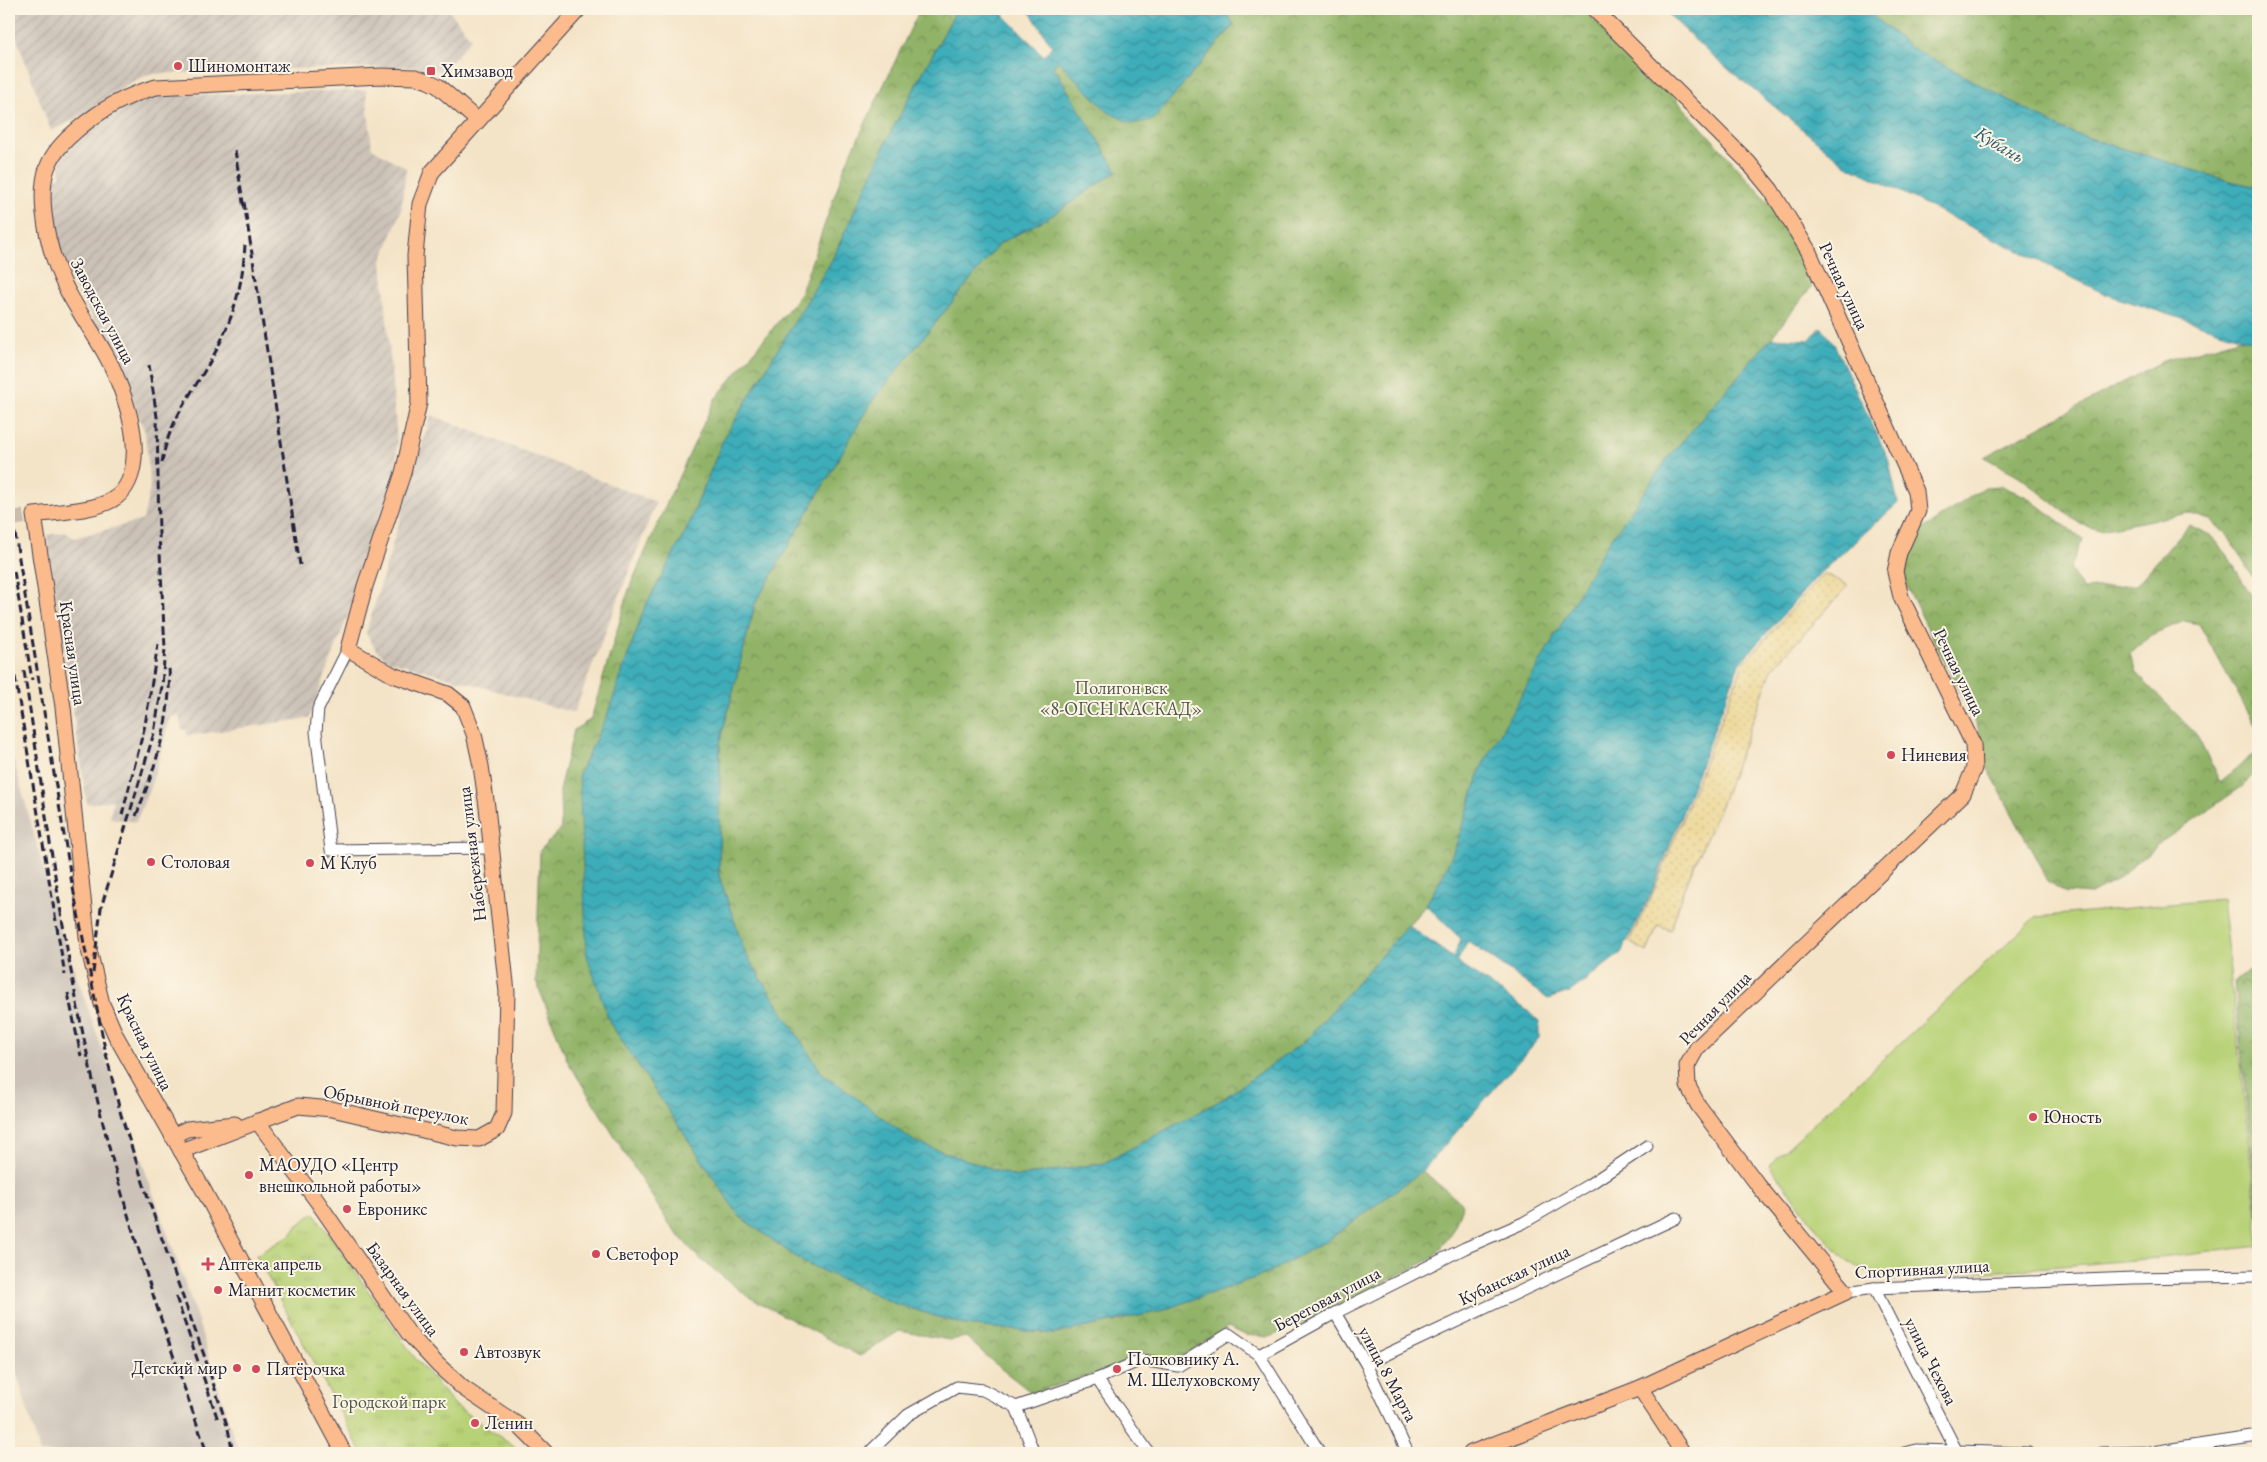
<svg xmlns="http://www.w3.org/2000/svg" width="2267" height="1462" viewBox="0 0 2267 1462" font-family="'EB Garamond',serif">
	<defs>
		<pattern id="industrial-furrows" width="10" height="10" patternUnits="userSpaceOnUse" patternTransform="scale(1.25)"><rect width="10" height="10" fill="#ccc2b8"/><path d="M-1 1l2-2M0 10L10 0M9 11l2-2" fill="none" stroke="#afa69f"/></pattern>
		<pattern id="grass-tufts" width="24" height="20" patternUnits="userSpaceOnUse" patternTransform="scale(1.25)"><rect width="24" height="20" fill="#b7d176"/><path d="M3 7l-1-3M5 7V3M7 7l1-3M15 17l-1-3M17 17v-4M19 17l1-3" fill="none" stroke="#9db367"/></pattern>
		<pattern id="forest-crowns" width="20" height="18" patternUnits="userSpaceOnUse" patternTransform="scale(1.25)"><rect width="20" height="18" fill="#91b367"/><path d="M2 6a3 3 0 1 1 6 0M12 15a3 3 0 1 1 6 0" fill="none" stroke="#769156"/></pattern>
		<pattern id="sand-dots" width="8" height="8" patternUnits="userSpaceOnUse" patternTransform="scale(1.25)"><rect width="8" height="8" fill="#eeda9e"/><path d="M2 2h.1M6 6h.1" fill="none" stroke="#ccbb89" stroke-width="1.8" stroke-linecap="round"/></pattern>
		<pattern id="water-waves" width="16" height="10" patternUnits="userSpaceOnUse" patternTransform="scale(1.25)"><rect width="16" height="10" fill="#3dadb9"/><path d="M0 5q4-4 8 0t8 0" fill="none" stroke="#338c98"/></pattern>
	</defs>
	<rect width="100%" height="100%" fill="#fcf5e5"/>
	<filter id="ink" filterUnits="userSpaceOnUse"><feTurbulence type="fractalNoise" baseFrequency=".02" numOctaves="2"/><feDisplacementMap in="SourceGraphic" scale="10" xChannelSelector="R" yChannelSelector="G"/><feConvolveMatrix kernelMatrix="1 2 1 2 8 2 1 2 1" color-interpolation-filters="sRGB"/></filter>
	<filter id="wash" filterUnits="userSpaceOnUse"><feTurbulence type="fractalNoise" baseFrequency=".0096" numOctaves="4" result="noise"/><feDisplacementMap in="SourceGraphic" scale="20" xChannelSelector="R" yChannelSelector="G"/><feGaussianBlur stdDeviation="1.12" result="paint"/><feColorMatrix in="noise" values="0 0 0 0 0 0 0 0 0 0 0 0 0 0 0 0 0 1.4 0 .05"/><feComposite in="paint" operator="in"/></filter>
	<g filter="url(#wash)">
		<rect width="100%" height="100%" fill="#f4e4c7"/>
		<g fill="url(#industrial-furrows)">
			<polygon points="9,9 448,9 471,38 443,72 424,67 287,69 150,74 129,83 78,118 51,131 11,23"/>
			<polygon points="366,90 372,148 406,168 401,210 382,261 397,441 396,472 347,618 309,718 187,736 186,730 182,730 179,715 170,717 154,777 136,822 110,818 113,800 87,804 47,535 65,532 74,538 143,520 150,487 145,432 117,360 77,292 59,251 49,178 60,177 60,155 94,125 149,96"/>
			<polygon points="431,415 656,502 574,713 388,660 376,650 366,633"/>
		</g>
		<polygon fill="#ccc2b8" points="9,744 62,935 194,1309 239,1453 40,1453 9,1347"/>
		<polygon fill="url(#grass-tufts)" stroke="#6c7a58" points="314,1213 415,1358 456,1406 520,1451 518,1453 362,1453 256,1255 292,1234 298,1225"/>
		<g fill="url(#forest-crowns)" stroke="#5a6a51">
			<polygon points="920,9 957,9 891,132 832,260 723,440 687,529 644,609 607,716 579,774 610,1023 739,1216 803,1262 896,1304 965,1325 1054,1334 1157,1312 1266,1274 1331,1238 1422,1171 1463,1204 1453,1231 1435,1257 1304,1323 1269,1337 1245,1335 1228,1327 1178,1359 1137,1355 1117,1367 1032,1393 995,1364 966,1337 950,1340 899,1331 860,1356 747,1296 698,1257 671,1227 568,1062 536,981 540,850 561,829 560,786 574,730 591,719 630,586 669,498 715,399 800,295 845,166"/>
			<polygon points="1222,9 1583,9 1675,98 1773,207 1812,286 1771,338 1667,459 1482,766 1456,845 1444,873 1426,905 1304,1042 1223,1099 1104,1163 1016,1177 915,1142 821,1072 746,955 719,876 720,743 755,604 870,404 999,244 1053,215 1117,171 1053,67 1058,61 1108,112 1153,119 1234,25"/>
			<polygon points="1865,9 2258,9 2258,187 2229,181 2066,131 1910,47"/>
			<polygon points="2242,338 2258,341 2258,586 2228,536 2211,520 2188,513 2100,530 2080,524 2019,476 1984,457 2163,361"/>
			<polygon points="2001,486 2025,496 2083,539 2070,569 2083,589 2136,585 2189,525 2210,535 2229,558 2258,607 2258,730 2199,624 2184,621 2152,635 2130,654 2136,673 2196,734 2220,782 2252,756 2258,769 2243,786 2157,845 2117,880 2091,894 2064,892 2048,881 1985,763 1978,728 1906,585 1905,566 1917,533 1985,487"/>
			<polygon points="2258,962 2258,1215 2234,982"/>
		</g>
		<polygon fill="url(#sand-dots)" stroke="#887e6c" points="1824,573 1848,586 1772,669 1722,803 1684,888 1671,930 1658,925 1647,952 1629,942 1654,891 1743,664"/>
		<polygon fill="#b7d176" stroke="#6c7a58" points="2222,899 2258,1228 2258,1246 2170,1257 1892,1280 1874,1275 1848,1262 1816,1228 1769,1165 2036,917"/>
		<g fill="url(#water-waves)" stroke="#30687a">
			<polygon points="957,9 998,9 1044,56 1052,46 1028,9 1222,9 1234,24 1153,120 1132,124 1108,112 1058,61 1053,66 1117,171 1053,215 999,244 870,404 755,604 720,743 719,876 746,955 821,1072 915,1142 1016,1177 1104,1163 1223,1099 1304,1042 1408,925 1453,958 1461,939 1426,905 1444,873 1456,845 1482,766 1600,555 1667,459 1771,338 1809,340 1821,327 1833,342 1888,458 1898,503 1820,573 1739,664 1652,892 1621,953 1570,992 1548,999 1468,941 1457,962 1528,1011 1539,1022 1539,1038 1422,1171 1331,1238 1266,1274 1157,1312 1054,1334 965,1325 896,1304 803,1262 739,1216 610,1023 587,956 579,774 607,716 644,609 687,529 723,440 832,260 891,132"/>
			<polygon points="1663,9 1865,9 1910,47 2066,131 2229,181 2258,187 2258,341 2242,338 2105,294 1845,164 1711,55"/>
		</g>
	</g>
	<g filter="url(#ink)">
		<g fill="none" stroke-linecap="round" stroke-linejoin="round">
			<polyline stroke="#cabdab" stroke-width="15" stroke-dasharray="15 8" stroke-linecap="butt" points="9,519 34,515"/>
			<defs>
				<g id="minor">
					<polyline points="348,649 318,709 316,732 331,850 490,848"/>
					<polyline points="1874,1288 1956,1450"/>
					<polyline points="1846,1292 1874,1288 2133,1278 2258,1276"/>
					<polyline points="1335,1313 1366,1364 1408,1453"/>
					<polyline points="1259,1355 1320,1453"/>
					<polyline points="1366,1364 1676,1218"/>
					<polyline points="1097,1379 1149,1453"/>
					<polyline points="1016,1407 1097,1379 1141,1360 1178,1366 1229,1334 1259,1355 1335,1313 1465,1248 1523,1223 1590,1184 1647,1146"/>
					<polyline points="1016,1407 1034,1453"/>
					<polyline points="874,1453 872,1450 908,1415 957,1387 983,1390 1016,1407"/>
					<polyline points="1904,1453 1917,1450 2029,1453"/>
					<polyline points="2102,1453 2152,1452 2258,1436"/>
				</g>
				<g id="major">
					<polyline points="257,1121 317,1201 409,1334 438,1365 463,1388 518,1425 546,1453"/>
					<polyline points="172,1136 187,1129 235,1124"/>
					<polyline points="181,1151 298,1106 332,1109 457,1138 479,1139 497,1129 504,1113 507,992 487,807 481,766 474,734 463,706 448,694 393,675 348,649 365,586 403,473 419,403 415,256 420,204 432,172 579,9"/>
					<polyline points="1640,1388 1683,1453"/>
					<path d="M344,1453L204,1191L116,1036L102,1004L88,946L63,707L34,515C56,512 93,511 112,500C127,492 133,474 134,458C136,432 128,406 118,381C106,349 84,322 68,292C55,267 47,240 44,213C40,174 47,155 77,130C100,110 127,95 156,87L381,76L416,77L428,81L438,86L477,120"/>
					<polyline points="1471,1453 1640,1388 1846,1292 1758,1185 1698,1105 1688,1086 1687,1066 1697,1048 1963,794 1974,768 1973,744 1901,597 1895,572 1899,553 1918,511 1916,491 1808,250 1771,190 1748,162 1594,9"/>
				</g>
			</defs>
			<use href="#minor" stroke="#423f50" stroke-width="13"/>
			<use href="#major" stroke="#423f50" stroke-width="17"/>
			<use href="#minor" stroke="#fff" stroke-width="11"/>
			<use href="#major" stroke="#fbbb8d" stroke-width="15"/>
			<g stroke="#22223b" stroke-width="3" stroke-dasharray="8 4" stroke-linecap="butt">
				<polyline points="235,150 244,209"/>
				<polyline points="244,202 300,565"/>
				<path d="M162,463C167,424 192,393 211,360C232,323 243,286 245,244"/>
				<polyline points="9,497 71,878 106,1054 121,1115 158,1228 204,1355 228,1429 233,1453"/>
				<polyline points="14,571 32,680"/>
				<polyline points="9,641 65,975"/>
				<path d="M24,671C46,811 64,956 96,1094C124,1216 166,1335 207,1453"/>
				<polyline points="122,815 145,725 158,644"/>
				<path d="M136,816C155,768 172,719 169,667"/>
				<polyline points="93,973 101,908 154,733 162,686 165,648 159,534 157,417 149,365"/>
				<polyline points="68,993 81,1056"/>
				<polyline points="176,1297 218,1420"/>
			</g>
		</g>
	</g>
	<g fill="#d1495b" stroke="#fcf5e5" stroke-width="2">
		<circle cx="178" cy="66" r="5"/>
		<rect x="426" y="66" width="10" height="10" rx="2.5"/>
		<circle cx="1891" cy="755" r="5"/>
		<circle cx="151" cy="862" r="5"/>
		<circle cx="310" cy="863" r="5"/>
		<circle cx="2033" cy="1117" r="5"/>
		<circle cx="249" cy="1175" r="5"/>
		<circle cx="347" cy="1209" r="5"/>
		<circle cx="596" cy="1254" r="5"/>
		<path d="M205.5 1256.5h5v5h5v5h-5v5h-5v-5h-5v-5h5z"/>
		<circle cx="218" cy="1290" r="5"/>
		<circle cx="464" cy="1352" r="5"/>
		<circle cx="237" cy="1368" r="5"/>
		<circle cx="256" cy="1369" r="5"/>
		<circle cx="1117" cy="1369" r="5"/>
		<circle cx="475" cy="1423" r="5"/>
	</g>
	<g text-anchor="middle" stroke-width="4" stroke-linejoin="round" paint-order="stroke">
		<g font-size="18" fill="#22223b" stroke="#fcf5e5" text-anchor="start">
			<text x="188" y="72">Шиномонтаж</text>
			<text x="441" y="77">Химзавод</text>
			<text x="1901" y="761">Ниневия</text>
			<text x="161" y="868">Столовая</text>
			<text x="320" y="869">М Клуб</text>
			<text x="2043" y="1123">Юность</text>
			<text x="259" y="1171">МАОУДО «Центр<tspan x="259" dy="21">внешкольной работы»</tspan></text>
			<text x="357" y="1215">Евроникс</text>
			<text x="606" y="1260">Светофор</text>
			<text x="218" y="1270">Аптека апрель</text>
			<text x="228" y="1296">Магнит косметик</text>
			<text x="474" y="1358">Автозвук</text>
			<text x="1127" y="1365">Полковнику А.<tspan x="1127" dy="21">М. Шелуховскому</tspan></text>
			<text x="227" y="1374" text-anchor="end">Детский мир</text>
			<text x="266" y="1375">Пятёрочка</text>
			<text x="485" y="1429">Ленин</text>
		</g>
		<g font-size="18" fill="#22223b" stroke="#fcf5e5">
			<text transform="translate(1844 286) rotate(65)" y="6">Речная улица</text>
			<text transform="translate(103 311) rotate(62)" y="6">Заводская улица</text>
			<text transform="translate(73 653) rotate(82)" y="6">Красная улица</text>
			<text transform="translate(1959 672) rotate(64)" y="6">Речная улица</text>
			<text transform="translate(472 854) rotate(-97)" y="6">Набережная улица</text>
			<text transform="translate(1715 1008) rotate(-46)" y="6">Речная улица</text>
			<text transform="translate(145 1042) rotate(64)" y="6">Красная улица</text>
			<text transform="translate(396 1105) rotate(11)" y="6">Обрывной переулок</text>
			<text transform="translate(1922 1269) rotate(-3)" y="6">Спортивная улица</text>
			<text transform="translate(1514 1275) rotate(-25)" y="6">Кубанская улица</text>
			<text transform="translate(403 1289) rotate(54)" y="6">Базарная улица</text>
			<text transform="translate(1327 1299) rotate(-28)" y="6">Береговая улица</text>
			<text transform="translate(1931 1361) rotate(63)" y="6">улица Чехова</text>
			<text transform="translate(1388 1374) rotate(62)" y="6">улица 8 Марта</text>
		</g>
		<g font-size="18" fill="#4f574d" stroke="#fcf5e5">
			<text x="1121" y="694">Полигон вск<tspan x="1121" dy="21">«8-ОГСН КАСКАД»</tspan></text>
			<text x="389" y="1408">Городской парк</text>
		</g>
		<g font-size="19" font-style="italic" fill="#2d5a6d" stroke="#fcf5e5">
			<text transform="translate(2000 144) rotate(31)" y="7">Кубань</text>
		</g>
	</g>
	<rect width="2267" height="1462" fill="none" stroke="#fcf5e5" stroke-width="30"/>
</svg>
